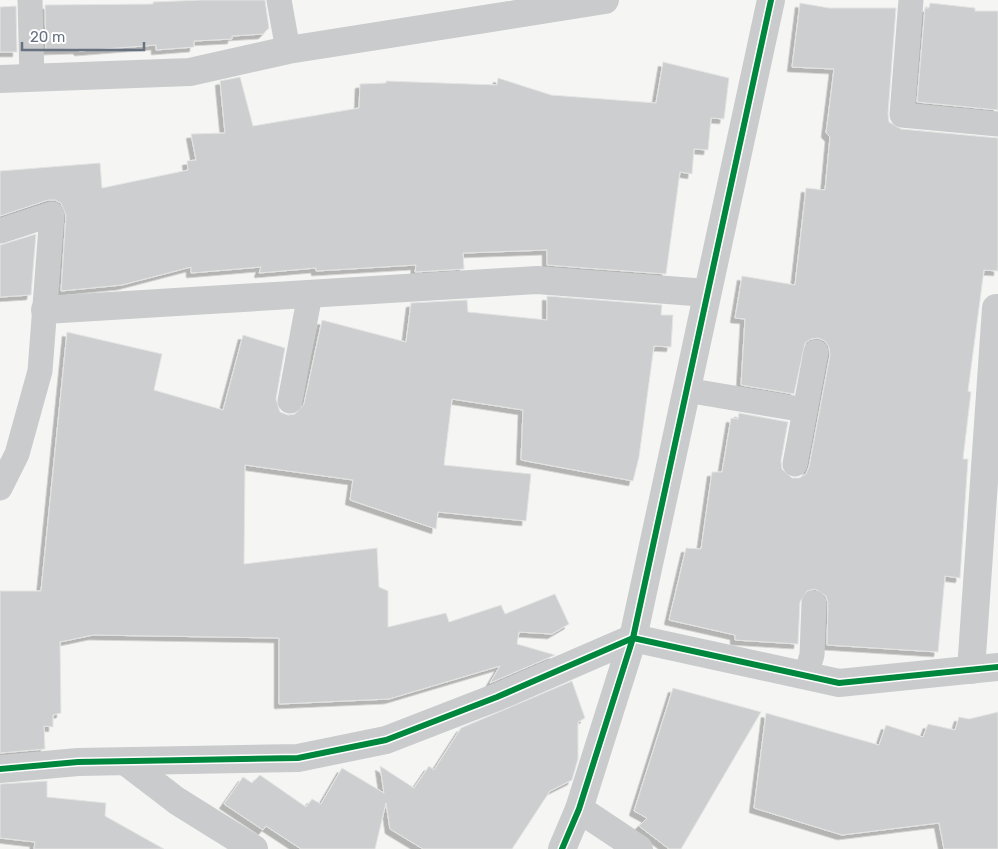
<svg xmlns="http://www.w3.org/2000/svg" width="998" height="849" viewBox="0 0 998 849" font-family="Rubik,sans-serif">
	<defs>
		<filter id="shadow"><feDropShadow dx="-4.5" dy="4.5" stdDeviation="0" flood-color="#0004"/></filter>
	</defs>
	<rect width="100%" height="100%" fill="#f5f5f4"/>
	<g fill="#cdcecf" stroke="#e4e4e4" filter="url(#shadow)">
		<polygon points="201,0 265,0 269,28 263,34 232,36 232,39 194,41 194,47 156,50 156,45 79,51 78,49 46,50 45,5 153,4 153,2"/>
		<polygon points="800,3 829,8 896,8 888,114 889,122 901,129 998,138 998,271 984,270 968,391 971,392 963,459 968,459 960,578 945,576 938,652 827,645 828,603 826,596 815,589 807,591 800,602 798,644 735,640 735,635 669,620 686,548 701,549 712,472 722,472 731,418 738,419 739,413 788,422 781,461 782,469 792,478 799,478 806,474 809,467 830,355 829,347 825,341 818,338 811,339 805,343 794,394 741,385 745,319 735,318 742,276 795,285 806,188 825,190 830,137 826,133 834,69 792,67"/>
		<polygon points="930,3 975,8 975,11 998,11 998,110 917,102 925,8 929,8"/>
		<polygon points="16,6 17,52 0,52 0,7"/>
		<polygon points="663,62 729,78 724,119 711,118 708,150 694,149 692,174 680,172 666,274 547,265 547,250 463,253 464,269 415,272 416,265 316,271 316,268 259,273 261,267 191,273 191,267 122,285 61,291 66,215 61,203 55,200 48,200 0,216 0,171 100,163 102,188 188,170 187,161 196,160 191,134 225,133 220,81 240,77 253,126 359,108 360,84 386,83 386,81 497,85 498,78 551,95 656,103"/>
		<polygon points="36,234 31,295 0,297 0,245"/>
		<polygon points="547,296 662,305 661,315 673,315 671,347 654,346 639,457 633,481 521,460 523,410 452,399 444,465 531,474 526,521 438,512 436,529 350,500 353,480 245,465 244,564 377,548 379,587 388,591 388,627 446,613 449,622 501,605 505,614 555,594 569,624 552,634 519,632 517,644 555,655 490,683 500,666 389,699 279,704 279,638 93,635 60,642 61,713 53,715 53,727 44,726 45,749 0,753 0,591 41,591 67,332 162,354 154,390 223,410 243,335 285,348 276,399 280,412 288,415 295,414 304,404 322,320 406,342 411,303 467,300 468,312 547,320"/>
		<polygon points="572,681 585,718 578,722 578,759 572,780 550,791 512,849 423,849 390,829 386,803 375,849 301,849 266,826 263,830 224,804 243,777 252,783 260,775 306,807 312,799 321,804 342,768 384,793 380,766 414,788 429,766 434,770 461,728"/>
		<polygon points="673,688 761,712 681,849 669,849 639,826 647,818 634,811"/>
		<polygon points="998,712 998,849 944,849 939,823 842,835 754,808 766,713 879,745 886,725 923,737 928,724 955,730 959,717 969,719"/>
		<polygon points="47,781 47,797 106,803 105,816 164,849 34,849 35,842 0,838 0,784"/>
	</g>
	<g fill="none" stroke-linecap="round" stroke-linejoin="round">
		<g stroke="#cacbcd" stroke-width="25">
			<polyline points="30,0 32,78"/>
			<polyline points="279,0 288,50"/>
			<polyline points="911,0 902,115 998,124"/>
			<polyline points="0,231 52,214 40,371 17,454 0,488"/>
			<polyline points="686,390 805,410"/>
			<polyline points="290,401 310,294"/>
			<polyline points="795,464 816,352"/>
			<polyline points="806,675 812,655 814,603"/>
		</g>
		<g stroke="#cacbcd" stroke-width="28">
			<polyline points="0,79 190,72 288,50 605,0"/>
			<polyline points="45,310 537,280 707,293"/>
			<polyline points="971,670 996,308 998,308"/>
			<polyline points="126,762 177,801 254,849"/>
			<polyline points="0,769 78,762 298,758 386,740 497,697 633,638 839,683 998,667"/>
			<polyline points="579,809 639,849"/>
			<polyline points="562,849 579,809 633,638 771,0"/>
		</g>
		<defs>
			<g id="cycleway">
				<polyline points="0,769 78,762 298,758 386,740 497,697 633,638 839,683 998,667"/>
				<polyline points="562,849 579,809 633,638 771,0"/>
			</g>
		</defs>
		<use href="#cycleway" stroke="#fff" stroke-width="9"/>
		<use href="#cycleway" stroke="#00873e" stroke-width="6"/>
	</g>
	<path d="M22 42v8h122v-8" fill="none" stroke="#677281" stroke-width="2.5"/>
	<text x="30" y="42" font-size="15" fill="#677281" stroke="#ffffff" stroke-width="4" paint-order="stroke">20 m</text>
</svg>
